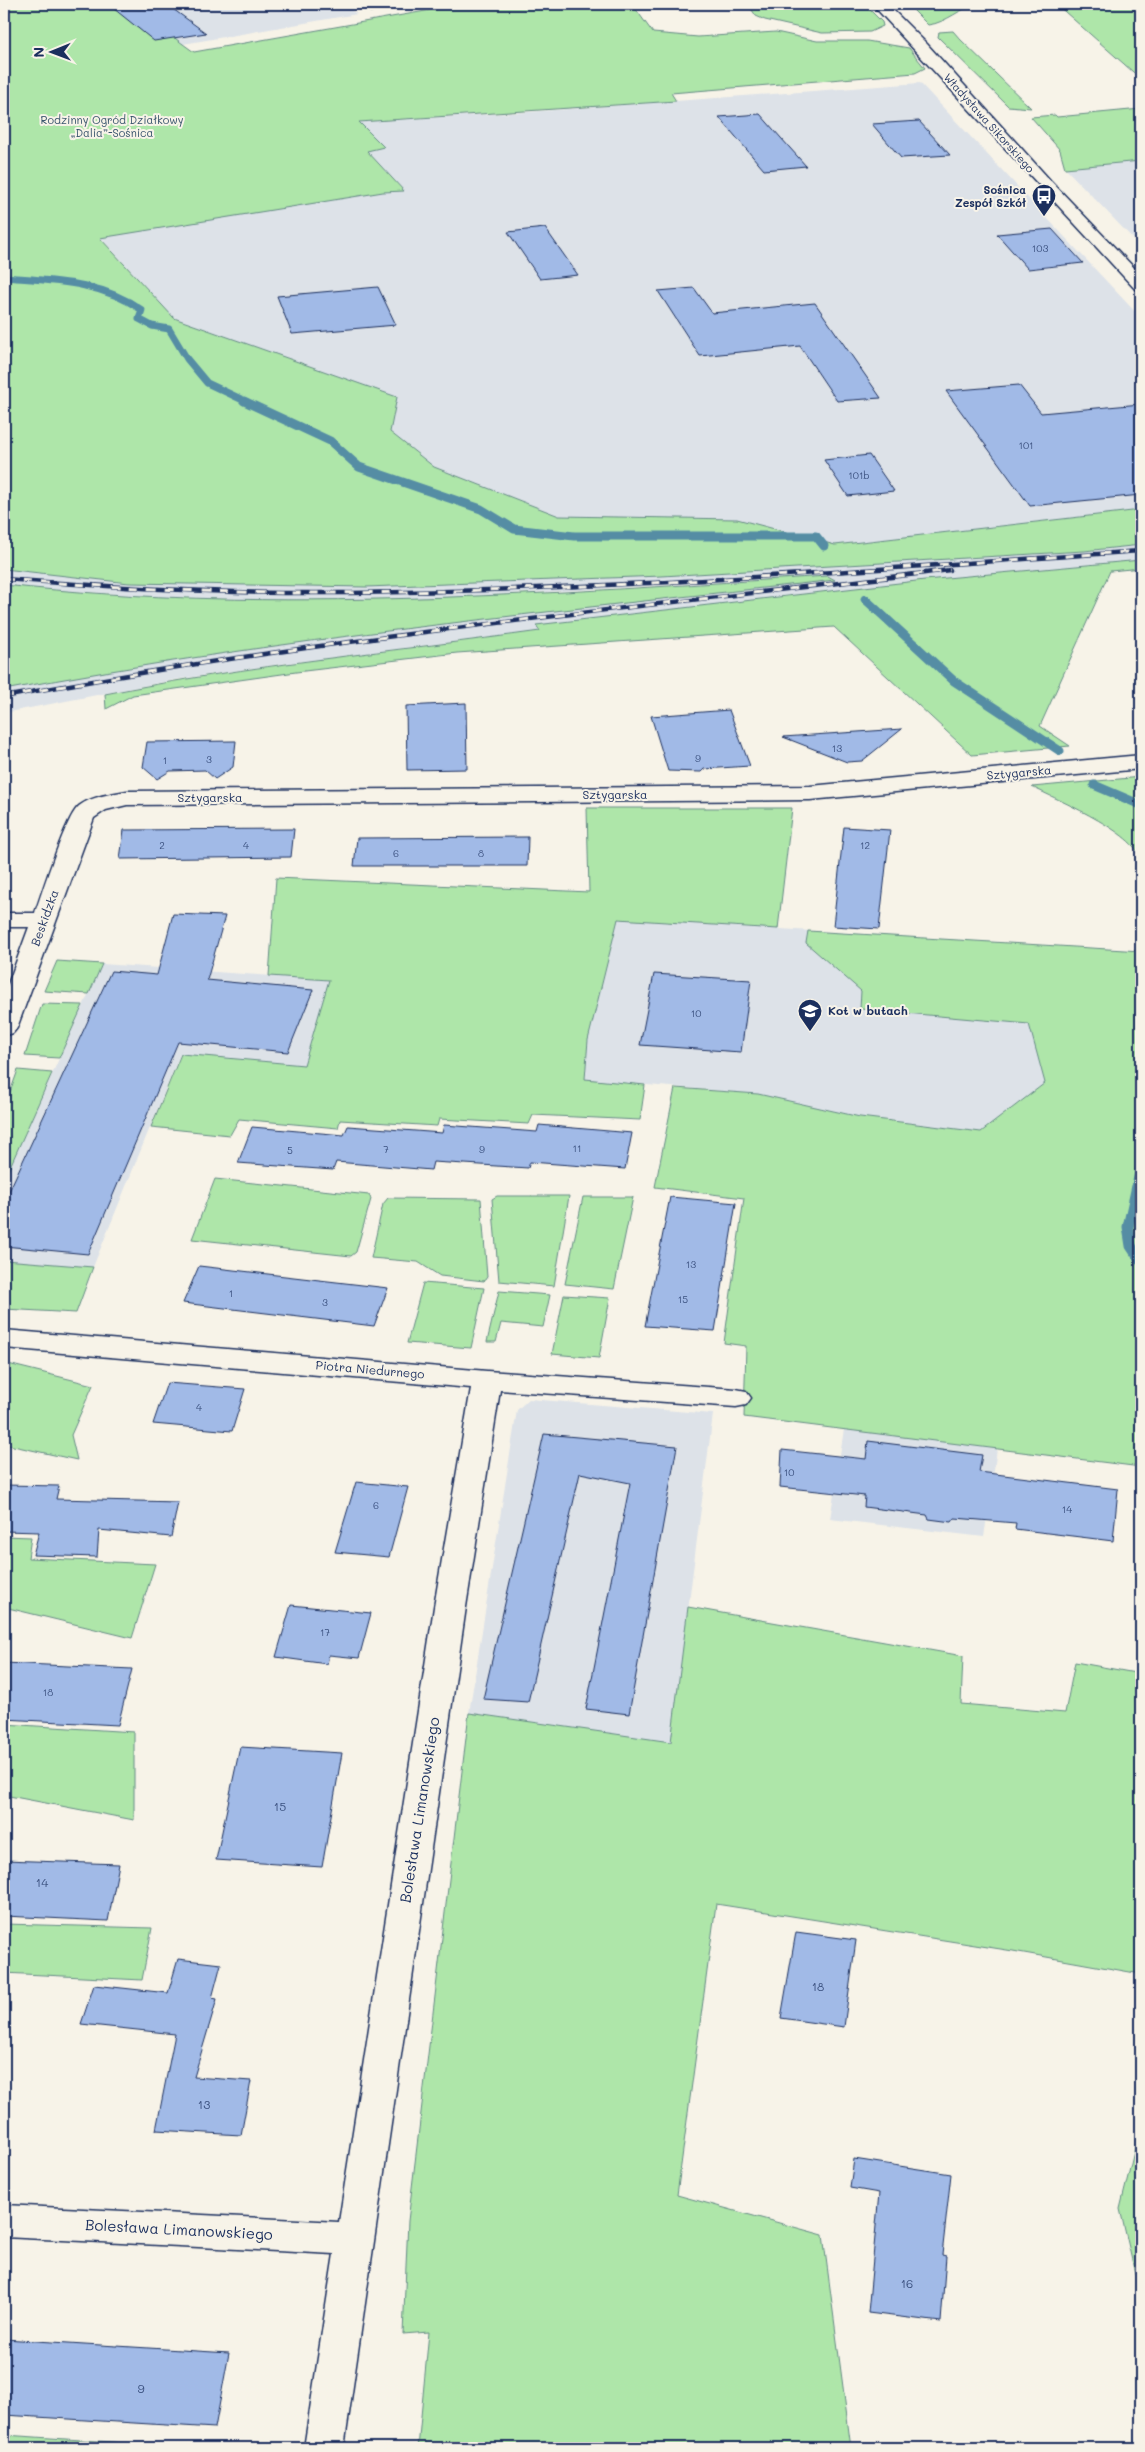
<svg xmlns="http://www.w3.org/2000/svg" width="1145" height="2452" viewBox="0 0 1145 2452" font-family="Mali,sans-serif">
	<rect width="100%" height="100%" fill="#f7f3e8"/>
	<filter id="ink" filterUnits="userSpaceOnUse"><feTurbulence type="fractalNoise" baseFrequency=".02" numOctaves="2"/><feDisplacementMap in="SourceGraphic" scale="10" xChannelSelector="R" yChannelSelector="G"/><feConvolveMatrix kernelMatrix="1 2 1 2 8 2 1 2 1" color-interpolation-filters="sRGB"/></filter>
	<g filter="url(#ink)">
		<g fill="#dde2e8">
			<polygon points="128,4 341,4 357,14 183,44"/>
			<polygon points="920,83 1141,318 1141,510 835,545 737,519 559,516 434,467 390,432 396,397 174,318 100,237 383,192 404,191 366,150 383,147 358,122 528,112"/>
			<polygon points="1141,161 1141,247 1065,168"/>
			<polygon points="1141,545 1141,560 925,580 537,625 540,631 281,664 174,680 4,713 4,690 80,675 264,647 463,621 834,579 828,576 440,598 279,600 161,597 40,589 4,585 4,569 129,583 366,587 662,576 1084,551"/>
			<polygon points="618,919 1007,943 1045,1083 981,1132 860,1117 758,1094 585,1080 588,1040"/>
			<polygon points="102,964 329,980 304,1065 180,1054 93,1267 4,1260 4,1180"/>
			<polygon points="529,1399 713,1414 671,1743 469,1713 517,1410"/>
			<polygon points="844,1429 997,1449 984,1537 830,1519"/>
		</g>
		<g fill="#aee6a9" stroke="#648a84">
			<polygon points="4,4 128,4 194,52 465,4 632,4 653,33 698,37 776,32 817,41 867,41 909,48 925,68 915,73 671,93 676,101 359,122 384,147 367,151 404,191 383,192 100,238 174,318 397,397 390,432 434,467 559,516 737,519 835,545 1141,510 1141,533 1133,534 1141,545 1084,551 662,576 366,587 129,583 4,569"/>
			<polygon points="360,4 417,4 370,12"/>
			<polygon points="748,4 864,4 882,22 883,26 870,32 822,33 765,20 756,16"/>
			<path d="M907,4H979C960,7 947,23 928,25Z"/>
			<polygon points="1056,4 1128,4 1141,15 1141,79"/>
			<polygon points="953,31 960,39 1031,108 1008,106 938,37 939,32"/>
			<polygon points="1141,109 1141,161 1065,168 1060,150 1031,117 1055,115 1057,117"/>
			<path d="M1141,560V568L1110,571L1040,726L1070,746L972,755L834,627L457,653L296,672L133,695L106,709L105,694C249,665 395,651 540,631L536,625L925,580Z"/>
			<path d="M828,576L835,580C557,611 279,638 4,690V585C278,615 554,593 828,576Z"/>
			<path d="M1141,777V860C1137,833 1056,799 1032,787Z"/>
			<polygon points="587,808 792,808 778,929 618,919 588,1040 585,1079 645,1085 640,1120 533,1115 529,1124 439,1119 437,1126 340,1120 338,1128 239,1119 230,1135 151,1127 181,1054 304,1065 329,980 269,976 276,878 589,892"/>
			<polygon points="808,931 1141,951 1141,1467 744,1417 746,1346 724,1343 744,1198 655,1187 675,1088 758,1094 860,1117 981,1132 1045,1083 1029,1024 860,1009 861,991 806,943"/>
			<polygon points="57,961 102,964 89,994 44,991"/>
			<polygon points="42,1004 83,1005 59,1058 25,1056"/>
			<polygon points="18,1070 52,1073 4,1180 4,1109"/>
			<polygon points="215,1179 369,1195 371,1199 356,1252 351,1256 192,1239"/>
			<polygon points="497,1196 569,1196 554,1286 499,1281 492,1199"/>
			<polygon points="583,1197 633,1197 614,1289 565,1284"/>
			<polygon points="388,1198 481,1199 487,1277 484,1281 440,1276 418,1262 371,1258 383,1204"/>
			<polygon points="4,1260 93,1267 76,1313 4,1309"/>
			<polygon points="423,1283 484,1288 471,1348 407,1343"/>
			<polygon points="499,1291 550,1295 543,1327 501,1323 496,1342 487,1342"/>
			<polygon points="564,1295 610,1298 599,1358 552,1354"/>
			<polygon points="4,1363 93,1385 71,1435 77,1460 4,1444"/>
			<polygon points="4,1536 31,1537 28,1558 155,1564 132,1638 4,1607"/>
			<polygon points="688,1607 963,1656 961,1704 1065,1713 1075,1662 1141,1674 1141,1974 1013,1951 716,1904 677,2195 823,2235 851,2448 418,2448 429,2332 403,2334 408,2221 469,1713 671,1742"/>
			<polygon points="4,1724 134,1732 134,1820 4,1795"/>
			<polygon points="4,1924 152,1928 142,1980 4,1973"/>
			<polygon points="1141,2123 1141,2299 1120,2209"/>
			<polygon points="4,2435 205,2448 4,2448"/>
		</g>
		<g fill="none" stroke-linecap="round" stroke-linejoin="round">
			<path stroke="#548da4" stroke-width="7" d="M4,277C53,281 101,281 142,310L139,319L152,326L169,329L187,359L207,383L247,402"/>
			<g stroke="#548da4" stroke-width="9">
				<polyline points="244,401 330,441 359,467 481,509 514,529 574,536 816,536 824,546"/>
				<polyline points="865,599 954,681 1060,751"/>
				<polyline points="1094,785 1141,805"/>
			</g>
			<polyline stroke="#548da4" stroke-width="11" points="1141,1168 1128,1227 1131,1246 1141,1261"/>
		</g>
		<g fill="#a1bae7" stroke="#1b2f5e">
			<polygon points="108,4 166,4 206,33 154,41"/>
			<polygon points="760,114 781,138 806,166 764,170 719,117"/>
			<polygon points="919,121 950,155 901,158 872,124"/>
			<polygon points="545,228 578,275 540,279 508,232"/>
			<polygon points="1052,229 1083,263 1028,269 997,234"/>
			<polygon points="378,287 396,325 292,334 277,296"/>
			<polygon points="694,288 712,313 815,303 881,398 837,401 800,346 700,356 658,291"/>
			<polygon points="1019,385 1041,413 1141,404 1141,495 1030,506 946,391"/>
			<polygon points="869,455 894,491 848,496 824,460"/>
			<polygon points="466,703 467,769 407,770 406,706"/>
			<polygon points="729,710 750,766 704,769 701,772 668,771 651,716"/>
			<polygon points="902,729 862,761 847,762 783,737"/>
			<polygon points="236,741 233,767 215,779 205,770 170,771 157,779 143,767 147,742"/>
			<polygon points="844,827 890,830 879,929 833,926"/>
			<polygon points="294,829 291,857 120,859 124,830"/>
			<polygon points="528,837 527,866 354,866 357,838"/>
			<polygon points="173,914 225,916 207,980 313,990 288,1052 178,1042 88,1254 4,1246 4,1202 111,971 157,975"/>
			<polygon points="654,974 751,980 741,1052 640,1045"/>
			<polygon points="444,1125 537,1132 539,1125 632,1133 625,1169 530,1162 528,1168 433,1162 431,1170 336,1162 333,1170 238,1163 252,1127 344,1135 348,1126 442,1133"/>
			<polygon points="670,1197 736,1203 715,1331 645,1326"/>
			<polygon points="199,1266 388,1288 374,1326 183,1303"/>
			<polygon points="167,1383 245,1389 232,1431 153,1424"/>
			<polygon points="544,1434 677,1446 629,1714 586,1709 630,1483 580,1473 528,1702 483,1699"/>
			<polygon points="868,1441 982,1455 979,1472 1118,1489 1113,1541 1015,1529 1016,1523 955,1518 952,1522 929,1519 927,1515 864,1507 865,1496 780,1487 782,1450 866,1459"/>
			<polygon points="356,1482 408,1487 389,1557 335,1552"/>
			<polygon points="4,1485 59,1486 56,1499 178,1502 171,1537 99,1530 97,1557 33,1555 39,1532 4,1531"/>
			<polygon points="291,1605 371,1613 359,1658 329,1655 327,1664 276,1657"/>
			<polygon points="4,1663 132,1669 118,1725 4,1719"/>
			<polygon points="240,1747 342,1753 322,1867 216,1860"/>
			<polygon points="4,1860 119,1864 108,1921 4,1916"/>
			<polygon points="796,1932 856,1940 844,2027 781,2018"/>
			<polygon points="178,1959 221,1964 212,1998 217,1999 194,2077 251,2081 241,2135 156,2130 175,2034 81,2024 94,1985 168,1993"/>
			<polygon points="854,2159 951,2174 942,2255 946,2256 941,2322 868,2313 879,2193 850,2188"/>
			<polygon points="4,2339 229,2353 215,2428 4,2415"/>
		</g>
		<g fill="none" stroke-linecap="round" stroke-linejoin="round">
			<defs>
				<g id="minor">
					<path d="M1141,755V769L810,800L127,805L106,810L94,818L17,1028L13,1033L4,1036V995L29,927H4V913H35C42,893 66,816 79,806C92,796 111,794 127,791L810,786Z"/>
					<polygon points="4,1330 487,1371 736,1389 746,1391 751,1398 746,1405 736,1407 500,1390 466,1607 344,2448 304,2448 334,2254 4,2237 4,2205 339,2222 434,1607 471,1388 4,1348"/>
				</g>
				<polygon id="tertiary" points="872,4 887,4 927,44 1050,180 1141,275 1141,290 1135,289"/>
			</defs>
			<use href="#minor" stroke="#1b2f5e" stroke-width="3"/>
			<use href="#tertiary" stroke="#1b2f5e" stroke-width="3"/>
			<use href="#minor" fill="#f7f3e8" fill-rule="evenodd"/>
			<use href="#tertiary" fill="#f7f3e8" fill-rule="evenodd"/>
			<defs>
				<g id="rail">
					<path d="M4,579C97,586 190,592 284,593C570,594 856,570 1141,551"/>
					<path d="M4,697C317,638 634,608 950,570"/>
				</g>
			</defs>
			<use href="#rail" stroke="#1b2f5e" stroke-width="4.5"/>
			<use href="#rail" stroke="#f7f3e8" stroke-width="3" stroke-dasharray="9" stroke-linecap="butt"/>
		</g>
	</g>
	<defs>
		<symbol id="bus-pin" viewBox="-11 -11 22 30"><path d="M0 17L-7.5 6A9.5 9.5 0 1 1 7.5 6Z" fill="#1b2f5e" stroke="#f7f3e8"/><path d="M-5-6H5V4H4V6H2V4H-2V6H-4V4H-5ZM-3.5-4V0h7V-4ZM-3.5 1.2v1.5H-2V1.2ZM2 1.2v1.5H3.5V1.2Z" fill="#fff"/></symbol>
		<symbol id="school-pin" viewBox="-11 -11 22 30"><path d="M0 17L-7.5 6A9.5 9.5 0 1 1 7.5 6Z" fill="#1b2f5e" stroke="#f7f3e8"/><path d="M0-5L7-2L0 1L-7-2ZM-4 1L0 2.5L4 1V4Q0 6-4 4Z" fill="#fff"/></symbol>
	</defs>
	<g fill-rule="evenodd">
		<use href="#bus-pin" x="1030" y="182" width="28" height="38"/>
		<use href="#school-pin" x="796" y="997" width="28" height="38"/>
	</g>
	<g text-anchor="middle" stroke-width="4" stroke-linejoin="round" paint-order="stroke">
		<g font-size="10" fill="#3c5280">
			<text x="1040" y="252">103</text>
			<text x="1026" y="449">101</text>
			<text x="859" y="479">101b</text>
			<text x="837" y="752">13</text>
			<text x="698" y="762">9</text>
			<text x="209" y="763">3</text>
			<text x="165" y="764">1</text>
			<text x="162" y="849">2</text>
			<text x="246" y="849">4</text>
			<text x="865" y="849">12</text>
			<text x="396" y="857">6</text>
			<text x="481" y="857">8</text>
			<text x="696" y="1017">10</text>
			<text x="577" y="1152">11</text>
			<text x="386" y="1153">7</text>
			<text x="482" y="1153">9</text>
			<text x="290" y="1154">5</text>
			<text x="691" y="1268">13</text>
			<text x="231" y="1297">1</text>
			<text x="683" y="1303">15</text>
			<text x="325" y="1306">3</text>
			<text x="199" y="1411">4</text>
			<text x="789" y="1476">10</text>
			<text x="376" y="1509">6</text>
			<text x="1067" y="1513">14</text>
			<text x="325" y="1636">17</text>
			<text x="48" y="1696">18</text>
		</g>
		<g font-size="11" fill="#38546d" stroke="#f7f3e8">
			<text x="112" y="124">Rodzinny Ogród Działkowy<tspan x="112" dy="13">„Dalia”-Sośnica</tspan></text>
		</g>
		<g font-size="11" fill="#1b2f5e" stroke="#f7f3e8">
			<text transform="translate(989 123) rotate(48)" y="4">Władysława Sikorskiego</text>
		</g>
		<g font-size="11" font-weight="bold" fill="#1b2f5e" stroke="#f7f3e8" text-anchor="end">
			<text x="1026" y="194">Sośnica<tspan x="1026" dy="13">Zespół Szkół</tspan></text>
		</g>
		<g font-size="12" fill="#1b2f5e" stroke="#f7f3e8">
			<text transform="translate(1019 773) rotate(-5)" y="4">Sztygarska</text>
			<text x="615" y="799">Sztygarska</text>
			<text x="210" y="802">Sztygarska</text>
			<text transform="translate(45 918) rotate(-70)" y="4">Beskidzka</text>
			<text transform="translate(370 1370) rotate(5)" y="4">Piotra Niedurnego</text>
		</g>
		<g font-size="12" font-weight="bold" fill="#1b2f5e" stroke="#f7f3e8" text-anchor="start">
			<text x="828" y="1015">Kot w butach</text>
		</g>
		<g font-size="12" fill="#3c5280">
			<text x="280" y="1811">15</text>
			<text x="42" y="1887">14</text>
			<text x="818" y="1991">18</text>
			<text x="204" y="2109">13</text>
			<text x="907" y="2288">16</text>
			<text x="141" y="2393">9</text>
		</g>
		<g font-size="15" fill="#1b2f5e" stroke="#f7f3e8">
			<text transform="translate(420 1810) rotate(-81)" y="5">Bolesława Limanowskiego</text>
			<text transform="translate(179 2230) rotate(3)" y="5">Bolesława Limanowskiego</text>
		</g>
	</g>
	<rect width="1145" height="2452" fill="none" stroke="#f7f3e8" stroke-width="20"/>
	<rect x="10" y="10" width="1125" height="2432" fill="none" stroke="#1b2f5e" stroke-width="2" filter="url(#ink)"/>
	<g transform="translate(52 52) rotate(269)" stroke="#f7f3e8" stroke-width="4" paint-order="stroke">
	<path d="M0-4L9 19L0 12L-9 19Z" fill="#1b2f5e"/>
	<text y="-8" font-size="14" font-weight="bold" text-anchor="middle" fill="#1b2f5e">N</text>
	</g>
</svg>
